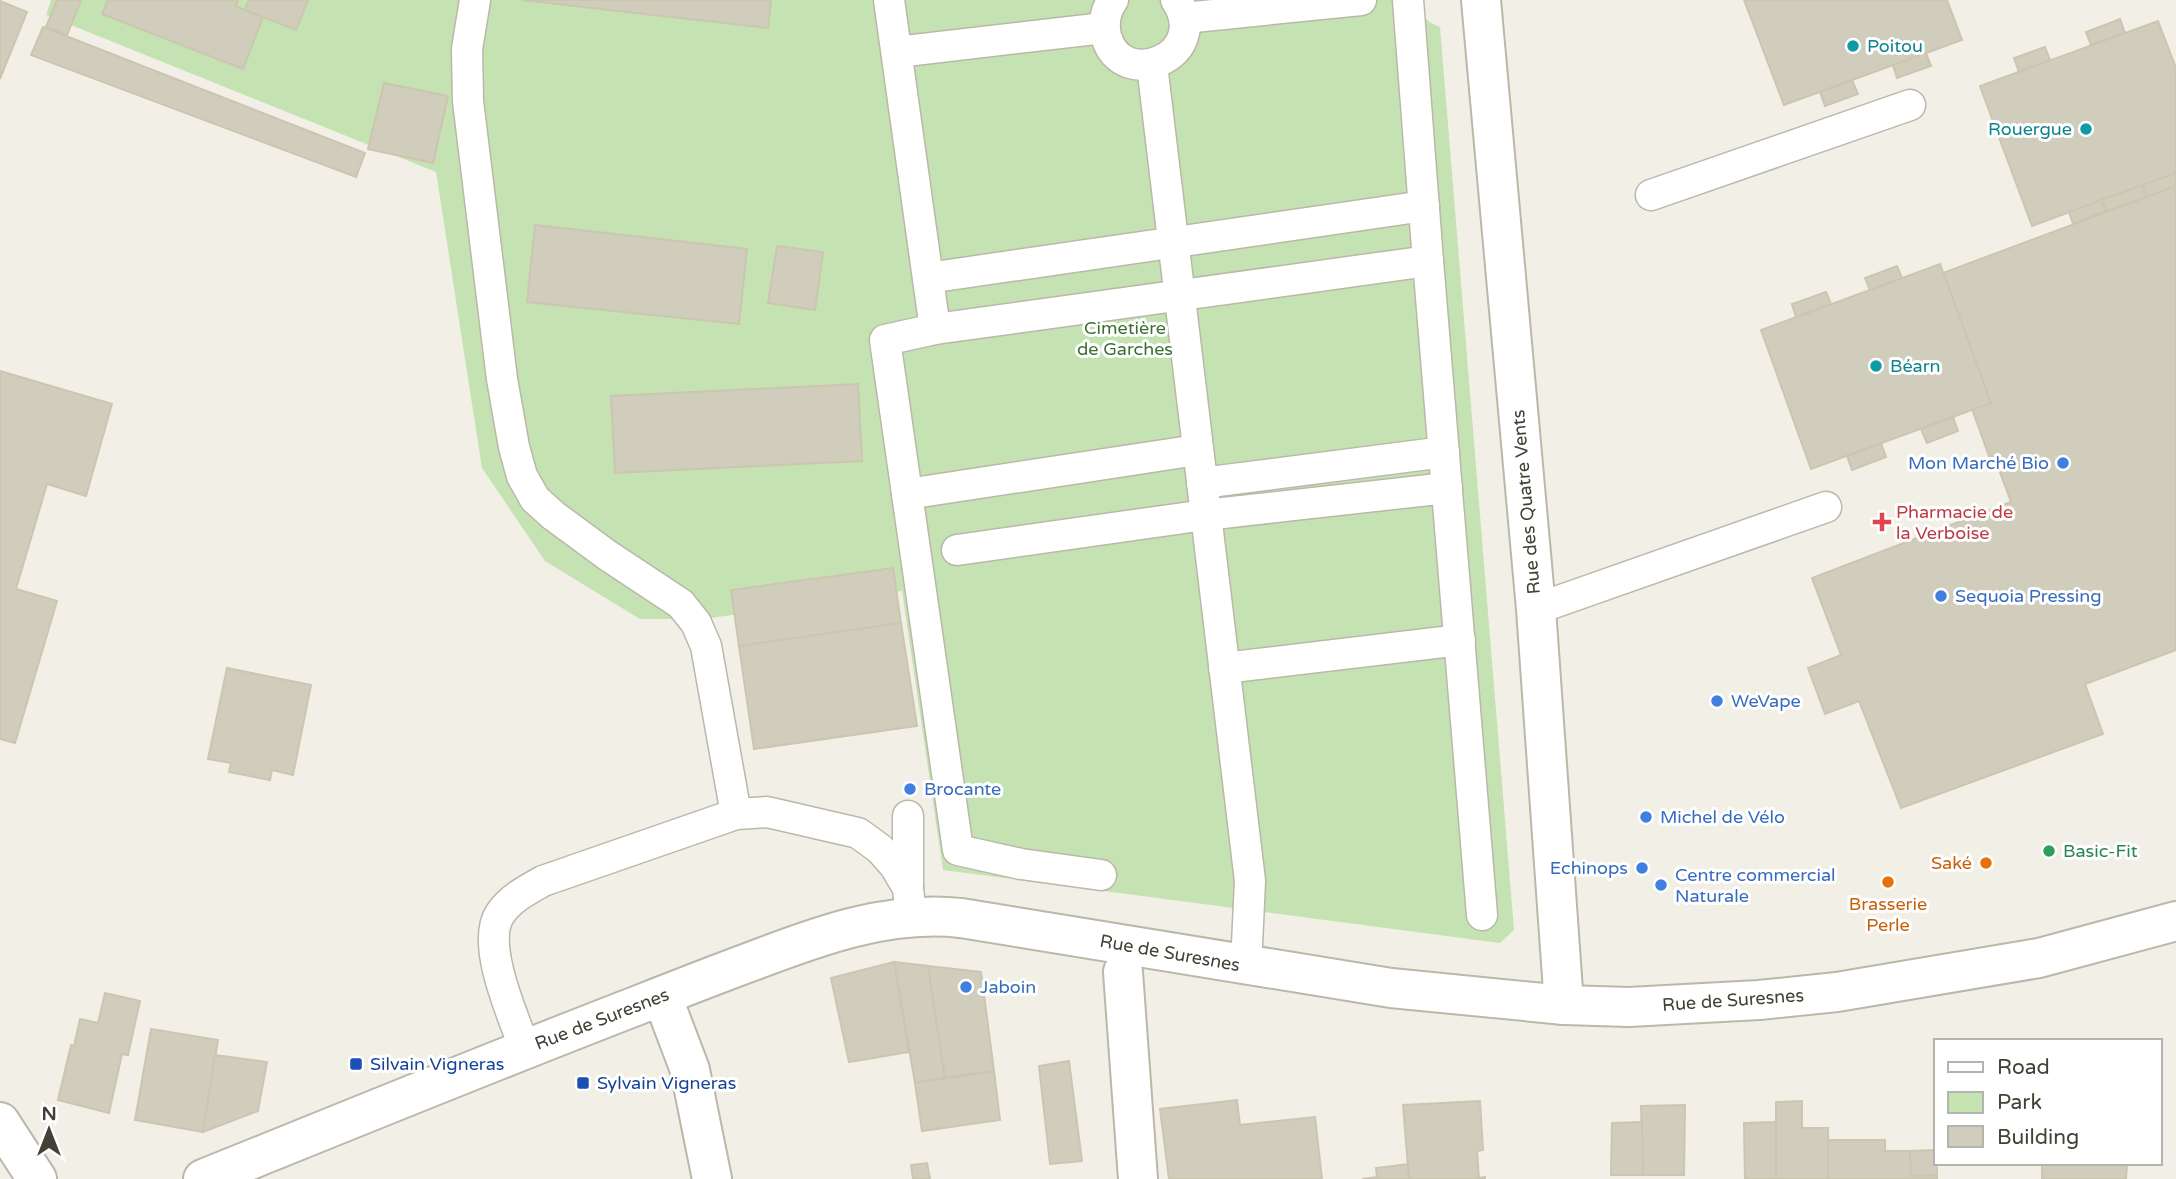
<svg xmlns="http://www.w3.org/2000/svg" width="2176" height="1179" viewBox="0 0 2176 1179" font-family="'Varela Round',sans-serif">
	<rect width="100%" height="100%" fill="#f1efe6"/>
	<path fill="#c4e2b2" d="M51,0H1419C1420,15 1426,22 1440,27L1514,930L1500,943L943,870L902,591L703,619H640L545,561L482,468L436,172L46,15Z"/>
	<g fill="#d1cdbc" stroke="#ccc5b0" stroke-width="2">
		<polygon points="57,0 81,0 67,35 46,27"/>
		<polygon points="108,0 238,0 235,6 263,17 243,69 102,14"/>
		<polygon points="249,0 308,0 296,30 245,10"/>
		<polygon points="522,0 771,0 768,28"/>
		<polygon points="1744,0 1947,0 1962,40 1784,105"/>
		<polygon points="0,1 27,12 0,79"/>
		<polygon points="2120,19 2125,33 2091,45 2086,32"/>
		<polygon points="2158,21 2176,68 2176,173 2032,226 1980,86"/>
		<polygon points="43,27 365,153 356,177 31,55"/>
		<polygon points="2045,47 2050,60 2019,72 2014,58"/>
		<polygon points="1926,53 1931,66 1897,78 1893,65"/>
		<polygon points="1852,80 1858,94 1825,106 1820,92"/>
		<polygon points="384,83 448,96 433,163 368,149"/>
		<polygon points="2176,173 2176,186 2147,197 2142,185"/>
		<polygon points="2142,185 2147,197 2106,211 2101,200"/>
		<polygon points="2176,186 2176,650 2085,684 2103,734 1901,808 1859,701 1825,714 1808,668 1841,655 1812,578 2011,502 1994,456 1989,456 1972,409 1991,403 1943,273"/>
		<polygon points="2101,200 2106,211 2073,224 2069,212"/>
		<polygon points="535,225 747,249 739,324 527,302"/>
		<polygon points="777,246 823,252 815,310 768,303"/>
		<polygon points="1940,264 1991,403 1811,469 1761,330"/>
		<polygon points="1897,266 1902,278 1870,290 1865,278"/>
		<polygon points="1826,292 1831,304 1796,317 1792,304"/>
		<polygon points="0,371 112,404 86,496 47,484 16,589 57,601 15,743 0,739"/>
		<polygon points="858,384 862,461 615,473 611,396"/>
		<polygon points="1953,417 1958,431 1927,443 1921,429"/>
		<polygon points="1881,443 1886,457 1852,470 1847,456"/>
		<polygon points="893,568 901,623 739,646 731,590"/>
		<polygon points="901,623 917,726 754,749 739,646"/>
		<polygon points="227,668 311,685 293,775 272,770 270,780 229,772 231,763 208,759"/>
		<polygon points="894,962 928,966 945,1078 915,1083"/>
		<polygon points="894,962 909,1052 849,1062 831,978"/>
		<polygon points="928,966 981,972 994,1071 945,1078"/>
		<polygon points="105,993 140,1001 128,1055 122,1054 109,1113 58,1100 71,1045 74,1046 80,1019 98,1023"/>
		<polygon points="151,1029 218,1040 203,1132 135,1120"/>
		<polygon points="215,1055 267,1062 258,1111 203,1132"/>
		<polygon points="1069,1061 1082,1161 1050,1164 1039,1066"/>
		<polygon points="994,1071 1000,1120 922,1131 915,1083"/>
		<polygon points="1237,1100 1240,1125 1315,1117 1322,1179 1169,1179 1160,1109"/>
		<polygon points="1480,1101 1483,1150 1477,1151 1479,1178 1485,1177 1485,1179 1409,1179 1403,1105"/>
		<polygon points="1802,1101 1802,1128 1828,1128 1828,1179 1776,1179 1776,1102"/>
		<polygon points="1685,1105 1684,1175 1643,1175 1641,1106"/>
		<polygon points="1642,1122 1643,1175 1611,1175 1612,1123"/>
		<polygon points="1776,1122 1776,1179 1745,1179 1744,1123"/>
		<polygon points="1828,1140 1885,1140 1885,1151 1910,1151 1911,1176 1937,1175 1937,1179 1828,1179"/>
		<polygon points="1936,1150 1937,1175 1911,1176 1910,1151"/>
		<polygon points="927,1163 930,1179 913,1179 911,1165"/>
		<polygon points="2042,1163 2127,1163 2126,1179 2042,1179"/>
		<polygon points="1408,1164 1409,1179 1362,1179 1377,1177 1376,1168"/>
	</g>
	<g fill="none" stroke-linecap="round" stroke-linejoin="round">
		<defs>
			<g id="service">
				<polyline points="475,0 467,49 468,101 502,379 514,447 522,476 535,499 554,516 607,555 681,604 696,623 706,646 736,814"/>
				<polyline points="889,0 935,329"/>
				<path d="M1113,0C1105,11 1103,22 1106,36C1122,94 1213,55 1176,0"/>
				<polyline points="1184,18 1361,0"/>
				<polyline points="897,52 1104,28"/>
				<polyline points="1152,65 1250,881 1246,966"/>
				<polyline points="1651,195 1910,105"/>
				<polyline points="1428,261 1482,915"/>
				<polyline points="928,278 1424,206"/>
				<polyline points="1202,483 1444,452"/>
				<polyline points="907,494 1197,450"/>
				<polyline points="957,550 1205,515 1447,488"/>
				<polyline points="1536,609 1826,507"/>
				<polyline points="1224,668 1460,640"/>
				<polyline points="1101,875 1021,864 958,850 885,340 935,329 1428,261 1408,0"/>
				<polyline points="908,888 908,816"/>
				<path d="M525,1049C514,1018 480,944 500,914C511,898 527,890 543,881L736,814L767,812L858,833L880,849L895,866L908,888L911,916"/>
			</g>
			<g id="minor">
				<polyline points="1481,0 1536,609 1564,1005"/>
				<polyline points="1123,972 1138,1179"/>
				<polyline points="662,996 690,1070 712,1179"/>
				<polyline points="0,1122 37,1179"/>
			</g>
			<path id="tertiary" d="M203,1179C347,1121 491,1062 636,1006C674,991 712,976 750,962C818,936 888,910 961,918L1391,988L1564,1005L1629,1007L1759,1000L1837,992L2039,958L2176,921"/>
		</defs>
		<use href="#service" stroke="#bbb8a9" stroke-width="33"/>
		<use href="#minor" stroke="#bbb8a9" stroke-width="42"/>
		<use href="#tertiary" stroke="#bbb8a9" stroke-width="42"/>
		<use href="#service" stroke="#fff" stroke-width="30"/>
		<use href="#minor" stroke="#fff" stroke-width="38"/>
		<use href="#tertiary" stroke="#fff" stroke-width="38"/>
	</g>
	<g fill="#0f9aa8" stroke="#fff" stroke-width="2.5">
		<circle cx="1853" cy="46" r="7"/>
		<circle cx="2086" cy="129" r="7"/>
		<circle cx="1876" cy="366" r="7"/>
	</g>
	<g fill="#3f7fe0" stroke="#fff" stroke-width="2.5">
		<circle cx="2063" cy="463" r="7"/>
		<circle cx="1941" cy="596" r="7"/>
		<circle cx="1717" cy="701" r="7"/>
		<circle cx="910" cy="789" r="7"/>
		<circle cx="1646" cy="817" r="7"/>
		<circle cx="1642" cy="868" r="7"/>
		<circle cx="1661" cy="885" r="7"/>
		<circle cx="966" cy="987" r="7"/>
	</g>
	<path fill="#e0444e" stroke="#fff" stroke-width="2.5" d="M1878.5 511.5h7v7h7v7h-7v7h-7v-7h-7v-7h7z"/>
	<circle fill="#2e9e5b" stroke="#fff" stroke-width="2.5" cx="2049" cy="851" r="7"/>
	<g fill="#e8710a" stroke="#fff" stroke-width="2.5">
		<circle cx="1986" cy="863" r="7"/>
		<circle cx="1888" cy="882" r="7"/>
	</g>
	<g fill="#1a4fb4" stroke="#fff" stroke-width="2.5">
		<rect x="349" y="1057" width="14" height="14" rx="3.5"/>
		<rect x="576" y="1076" width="14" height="14" rx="3.5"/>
	</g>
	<g text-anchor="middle" stroke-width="6" stroke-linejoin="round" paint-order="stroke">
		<g font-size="18" fill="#0d838f" stroke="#fff" text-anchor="start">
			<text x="1867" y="52">Poitou</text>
			<text x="2072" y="135" text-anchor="end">Rouergue</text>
			<text x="1890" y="372">Béarn</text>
		</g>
		<g font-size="18" fill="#3c6f2f" stroke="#fff">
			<text x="1125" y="334">Cimetière<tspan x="1125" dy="21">de Garches</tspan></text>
		</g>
		<g font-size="18" fill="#366cbe" stroke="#fff" text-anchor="start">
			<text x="2049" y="469" text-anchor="end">Mon Marché Bio</text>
			<text x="1955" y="602">Sequoia Pressing</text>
			<text x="1731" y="707">WeVape</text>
			<text x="924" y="795">Brocante</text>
			<text x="1660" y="823">Michel de Vélo</text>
			<text x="1628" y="874" text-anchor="end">Echinops</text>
			<text x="1675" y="881">Centre commercial<tspan x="1675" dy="21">Naturale</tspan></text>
			<text x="980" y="993">Jaboin</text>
		</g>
		<g font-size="18" fill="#434036" stroke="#fff">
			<text transform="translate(1526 502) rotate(-95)" y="6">Rue des Quatre Vents</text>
			<text transform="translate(1170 953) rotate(10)" y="6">Rue de Suresnes</text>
			<text transform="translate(1733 1000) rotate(-4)" y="6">Rue de Suresnes</text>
			<text transform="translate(602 1019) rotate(-21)" y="6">Rue de Suresnes</text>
		</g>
		<g font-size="18" fill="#be3a42" stroke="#fff" text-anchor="start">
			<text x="1896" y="518">Pharmacie de<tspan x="1896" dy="21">la Verboise</tspan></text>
		</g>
		<g font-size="18" fill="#27864d" stroke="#fff" text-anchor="start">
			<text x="2063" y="857">Basic-Fit</text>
		</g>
		<g font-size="18" fill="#c56008" stroke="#fff" text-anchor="end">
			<text x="1972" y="869">Saké</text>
			<text x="1888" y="910" text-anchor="middle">Brasserie<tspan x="1888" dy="21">Perle</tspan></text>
		</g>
		<g font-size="18" fill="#164399" stroke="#fff" text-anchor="start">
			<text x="370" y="1070">Silvain Vigneras</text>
			<text x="597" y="1089">Sylvain Vigneras</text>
		</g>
	</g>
	<rect x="1934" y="1039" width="228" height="126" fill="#ffffff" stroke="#b4b3af" stroke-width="2"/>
	<rect x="1948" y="1062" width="35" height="10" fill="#ffffff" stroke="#b4b3af" stroke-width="2"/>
	<text x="1997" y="1074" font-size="21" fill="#434036">Road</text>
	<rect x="1948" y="1092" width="35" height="21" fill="#c4e2b2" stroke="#b4b3af" stroke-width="2"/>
	<text x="1997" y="1109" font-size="21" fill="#434036">Park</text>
	<rect x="1948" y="1126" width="35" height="21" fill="#d1cdbc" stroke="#b4b3af" stroke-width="2"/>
	<text x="1997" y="1144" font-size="21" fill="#434036">Building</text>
	<g transform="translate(49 1130)" stroke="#ffffff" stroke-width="5" paint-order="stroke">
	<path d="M0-5L12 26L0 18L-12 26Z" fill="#434036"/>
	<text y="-10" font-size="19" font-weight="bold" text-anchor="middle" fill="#434036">N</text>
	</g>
</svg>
